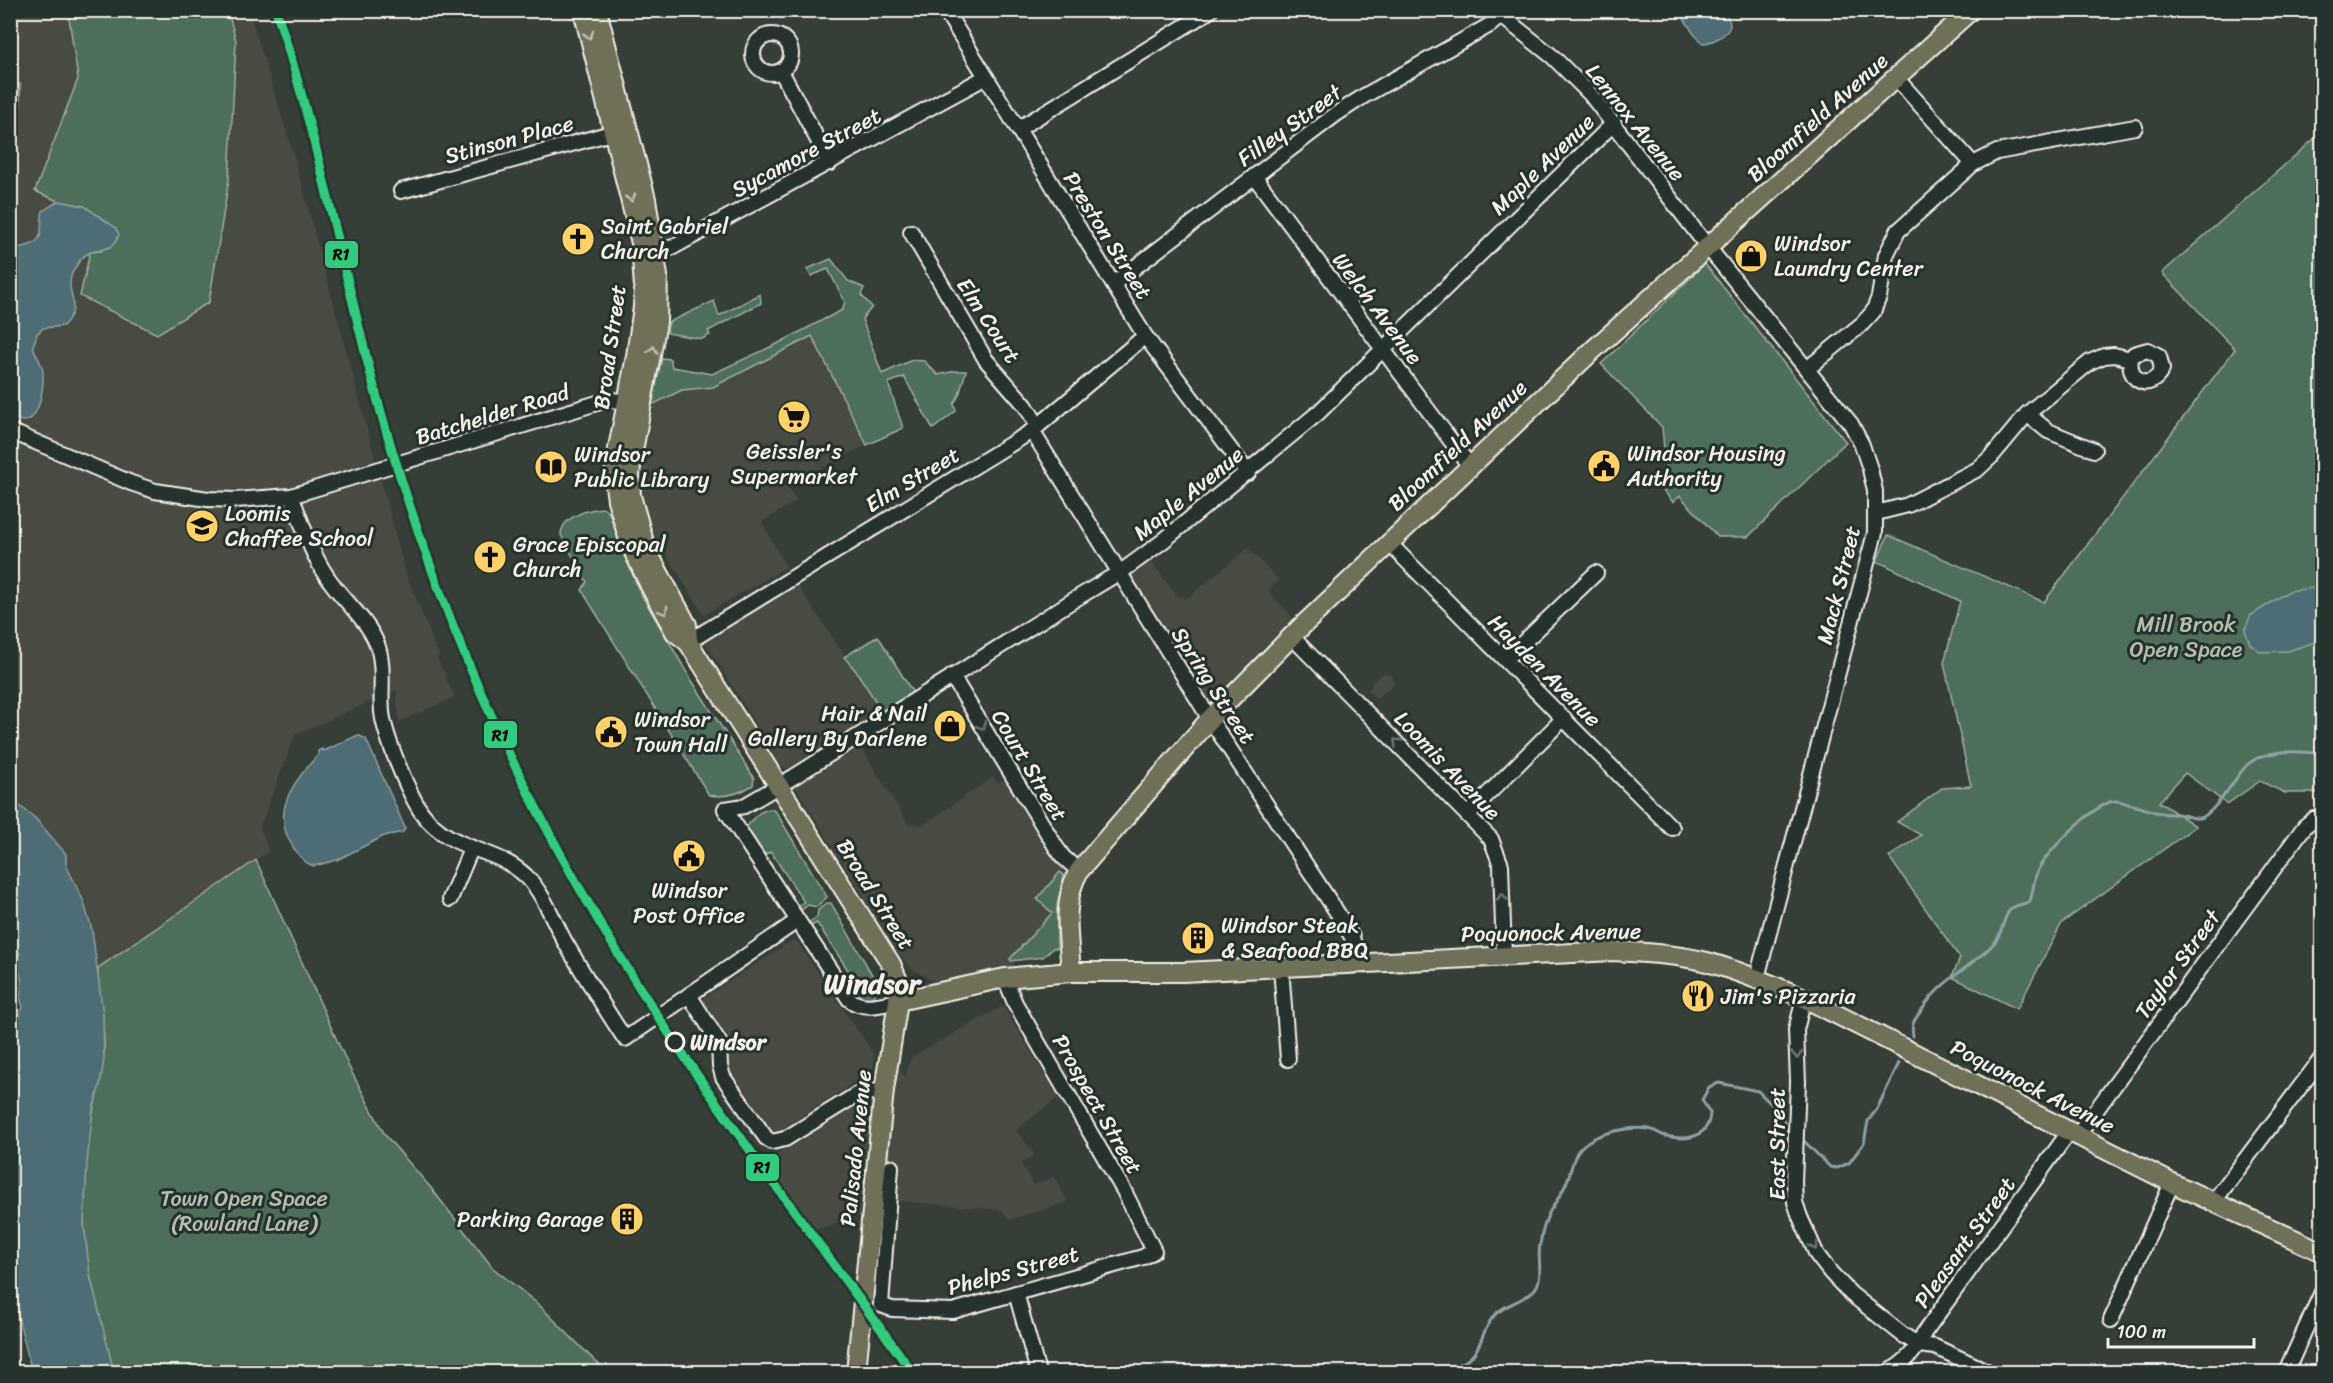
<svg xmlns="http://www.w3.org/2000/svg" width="2333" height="1383" viewBox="0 0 2333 1383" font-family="Sriracha,sans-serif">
	<rect width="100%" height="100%" fill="#353e37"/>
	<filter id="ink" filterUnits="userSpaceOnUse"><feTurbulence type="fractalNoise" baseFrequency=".0167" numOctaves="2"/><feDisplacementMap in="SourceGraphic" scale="12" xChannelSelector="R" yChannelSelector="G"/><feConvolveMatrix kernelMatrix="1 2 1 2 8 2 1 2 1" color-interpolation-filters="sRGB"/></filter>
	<g filter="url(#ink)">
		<g fill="#474b43">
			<polygon points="10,11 249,11 294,156 406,574 439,656 437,658 455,697 399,722 396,690 295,735 260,827 269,851 98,968 85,907 66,865 66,854 35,818 11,799"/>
			<polygon points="812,336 867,445 787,485 796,501 762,522 786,567 704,615 647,523 640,492 641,463 654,404 682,390 713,387"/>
			<polygon points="1248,548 1279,580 1268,591 1295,620 1215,700 1208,702 1129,578 1131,574 1150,560 1178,597 1187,598"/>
			<polygon points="796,583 882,711 791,770 781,766 705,642 706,637"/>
			<polygon points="1385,672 1387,675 1389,673 1395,683 1376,699 1368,690 1372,686 1372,682"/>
			<polygon points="860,745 909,825 912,823 923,825 993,777 997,783 1007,777 1065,867 1037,899 1052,913 1010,959 1015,966 932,981 912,969 900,956 796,788 799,782"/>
			<polygon points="795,939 874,1054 873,1070 774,1135 725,1068 699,1001"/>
			<polygon points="1003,1006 1059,1097 1016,1130 1035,1155 1021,1163 1033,1185 1054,1177 1068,1202 1009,1220 1003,1210 883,1200 892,1105 899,1068 905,1077 911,1057"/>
			<polygon points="861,1100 868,1101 871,1107 859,1216 814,1230 765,1162"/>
		</g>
		<g fill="#4e6e58" stroke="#a1b0a0" stroke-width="1.5">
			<polygon points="68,11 228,11 236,41 229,179 209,302 157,334 80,296 90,252 102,251 105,220 84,206 58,201 35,191 78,79"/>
			<path d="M20,84C21,102 20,118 11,134V86Z"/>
			<polygon points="2322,132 2322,789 2318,793 2285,793 2260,781 2227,804 2185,773 2159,802 2196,826 2062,923 2017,1009 1952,977 1960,958 1889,857 1921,835 1897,822 1942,788 1971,786 1944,663 1960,601 1877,561 1888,535 2044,602 2235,349 2162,273"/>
			<polygon points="831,259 848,281 864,288 861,295 872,307 862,319 882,374 912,360 924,361 938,375 955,371 966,371 959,395 954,404 956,411 933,429 904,377 888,383 903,428 867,445 812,336 713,387 682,390 654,404 652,403 662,358 670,359 672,367 712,374 777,344 842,310 845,302 828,269 811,276 807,269"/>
			<polygon points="1705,264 1846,442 1748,537 1718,537 1680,496 1673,502 1661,488 1660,483 1667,483 1662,427 1601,364"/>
			<polygon points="760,294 761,303 708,331 710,335 702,339 667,333 669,322 714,301 719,316"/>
			<path d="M604,508L609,513L639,591L689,676L754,778L753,785C739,794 724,798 709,795L584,594L582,590L587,582L561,535C561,517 588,509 604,508Z"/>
			<polygon points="878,636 913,693 882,711 856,671 844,657"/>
			<path d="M771,809L776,812L827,897L816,907L808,905L799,912V905L804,902L771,852L762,855L745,829C752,820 758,810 771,809Z"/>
			<path d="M256,860L349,1067L385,1135L431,1188L493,1268L538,1304L595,1361L610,1372H114C96,1310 79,1246 85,1180C87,1156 88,1131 94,1108C98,1088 104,1070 104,1050C105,1022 98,996 98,968Z"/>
			<polygon points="1060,872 1064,876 1057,907 1057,948 1053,948 1043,957 1011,961 1010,959 1052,913 1037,899"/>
			<path d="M827,903H831L875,980V995C865,1003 854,996 848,986L854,979L817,923L811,926L807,924L817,917L818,910Z"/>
		</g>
		<g fill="#4d6c74" stroke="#90a1a2" stroke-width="1.5">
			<path d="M1679,11H1726C1727,15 1730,21 1730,25C1729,35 1711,43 1703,43L1694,34Z"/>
			<path d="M58,201L84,206L116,228L119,235C111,254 103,246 89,253C82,256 77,264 74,270C61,291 86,303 63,326L43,328L37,334L33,346C35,354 40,360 42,367C46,379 40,421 24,421C20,421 14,418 11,416V250C22,246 40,247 41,231C42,224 41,217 43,211Z"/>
			<polygon points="2322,587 2322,640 2288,651 2261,652 2250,644 2245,630 2250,616 2289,591"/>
			<path d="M358,735L366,739L405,828L403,832L384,836L337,860L314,866C304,863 299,856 293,847C270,812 293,782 318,755V751L322,749L324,751Z"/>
			<polygon points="11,799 35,818 66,854 66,865 83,900 92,930 103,1014 104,1059 100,1085 93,1109 87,1162 84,1224 90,1275 114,1372 32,1372 10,1285 10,1115 17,1023 23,1007 20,998 22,982 16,960 20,953 11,940"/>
		</g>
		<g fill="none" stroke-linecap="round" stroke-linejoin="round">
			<g stroke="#90a1a2" stroke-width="3">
				<path d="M1913,1036C1910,1020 1918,1017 1926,1004C1944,978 1974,966 1994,943C2004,932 2002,919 2010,910C2016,903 2023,906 2030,901C2034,890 2033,880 2038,870C2045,853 2096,802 2115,801C2121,800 2126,804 2132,805C2147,809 2160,815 2176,814C2186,814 2193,821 2203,817C2212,812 2219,802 2225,794C2232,785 2239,773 2247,765C2266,748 2300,751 2322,754"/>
				<polyline points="1804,1141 1830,1167 1837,1168 1849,1163 1864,1143 1868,1121 1877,1109 1899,1063"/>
				<path d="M1406,1372C1424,1367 1444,1370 1460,1364C1482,1355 1480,1333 1493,1317C1504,1303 1524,1302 1535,1289C1544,1277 1537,1257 1540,1244C1542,1233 1544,1223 1549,1213C1555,1202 1563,1193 1567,1181C1571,1172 1572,1160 1578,1151C1591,1133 1628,1126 1649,1129C1655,1130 1660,1135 1666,1136C1686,1141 1709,1138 1710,1113L1702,1100L1709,1087L1719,1083L1758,1091L1782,1115L1789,1137"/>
			</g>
			<defs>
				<g id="minor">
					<polyline points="945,10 1145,336 1248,473"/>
					<polyline points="1494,10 1553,57 1590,94 1707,246 1851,424 1862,445 1870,469 1875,491 1875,533 1757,978"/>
					<circle cx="772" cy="54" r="19"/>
					<polyline points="781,71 830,163"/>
					<polyline points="1897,79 1973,164"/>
					<polyline points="1018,129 1211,10"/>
					<polyline points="1254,176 1469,465"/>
					<polyline points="401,191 622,130"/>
					<polyline points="911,232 986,360 1025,405 1038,426"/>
					<polyline points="646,255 673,247 986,77"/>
					<polyline points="1113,284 1335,115 1364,96 1490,25 1500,16"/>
					<polyline points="1807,369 1862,324 1873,312 1879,297 1886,255 1898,231 1973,164 1997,152 2135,127"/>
					<polyline points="2027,414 2048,431 2094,450"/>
					<polyline points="10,431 131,483 155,491 208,499 235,500 291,496 607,400 627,401 635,404"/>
					<polyline points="1032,431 1210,719 1342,920 1352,937 1359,963"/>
					<path d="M291,496C302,522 310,551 326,575C341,599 366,617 377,644C385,666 380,689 382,712C384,734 409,795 422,813C452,853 494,846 526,876C544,894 553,920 565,942C584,975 604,1007 625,1039L797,921"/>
					<path d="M1876,513L1908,505L1978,469L1992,456L2027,414L2090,362L2104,356L2114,355L2131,359C2127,383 2152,392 2162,369L2159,356L2148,350L2134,354L2131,359"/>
					<polyline points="1388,542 1672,828"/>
					<polyline points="1291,636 1491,839 1501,865 1504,956"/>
					<polyline points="688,642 1032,431 1145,336"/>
					<polyline points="1505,660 1596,573"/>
					<polyline points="952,676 1056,847 1063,857 1079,871"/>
					<polyline points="725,809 744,806 795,776 1072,601 1125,569 1163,541 1318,413 1614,123"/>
					<path d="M725,809L849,999C863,1011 882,1004 898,1001"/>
					<polyline points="1468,814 1564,718"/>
					<polyline points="450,899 471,849"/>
					<polyline points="1281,967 1288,1059"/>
					<polyline points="689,995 719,1042 720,1066 723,1077 766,1138 772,1142 785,1139 856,1095 884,1090"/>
					<polyline points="1804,998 1796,1030 1798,1082 1794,1182 1795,1202 1800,1217 1817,1255 1831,1273 1851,1294 1903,1335 1919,1345 1935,1347 1989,1372"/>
					<polyline points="2077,1136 2305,826 2314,819 2322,820"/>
					<polyline points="891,1167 881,1305 892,1309 953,1311 1143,1257 1154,1251 1124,1191 1015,1003 1005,978"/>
					<polyline points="2214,1201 2322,1058"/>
					<polyline points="1016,1293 1038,1372"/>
					<polyline points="2111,1320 2172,1183"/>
					<path d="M1889,1372C1906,1362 1916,1351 1924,1333L2069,1132"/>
					<polyline points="2286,1372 2322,1292"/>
				</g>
				<g id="major">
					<polyline points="583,10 641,243 644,288 643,307 636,356 617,453 614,478 617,500 630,544 650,586 675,632 688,642 891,964 898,981 899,995 884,1090 856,1372"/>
					<polyline points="597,10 646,199 658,276 657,322 633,451 630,474 631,496 646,549 687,625 688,642"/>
					<path d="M1071,972C1069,939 1061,901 1079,871L1210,719L1300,628L1593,350L1971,10"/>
					<path d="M898,1001L1005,978L1071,972H1183L1614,951C1645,953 1676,954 1707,962C1740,971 1772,985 1804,998L2172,1183L2322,1252"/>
				</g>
			</defs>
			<use href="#minor" stroke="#f4f1e8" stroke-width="18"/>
			<use href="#major" stroke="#f4f1e8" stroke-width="22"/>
			<use href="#minor" stroke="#26332d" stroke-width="14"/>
			<use href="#major" stroke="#706f59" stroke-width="18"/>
			<defs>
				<path id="rail-1" d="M276,10C317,134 341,262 374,387C392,454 413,519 437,584C493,736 570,882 659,1018C738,1140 828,1254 912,1372"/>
			</defs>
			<use href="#rail-1" stroke="#26332d" stroke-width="14"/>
			<use href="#rail-1" stroke="#33ca7d" stroke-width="9"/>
		</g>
		<defs><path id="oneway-chevron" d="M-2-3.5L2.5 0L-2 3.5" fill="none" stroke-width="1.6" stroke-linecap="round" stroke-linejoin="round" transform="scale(1.5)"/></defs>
		<g stroke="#bfbdaf">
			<use href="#oneway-chevron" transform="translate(589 35) rotate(75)"/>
			<use href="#oneway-chevron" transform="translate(631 198) rotate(75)"/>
			<use href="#oneway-chevron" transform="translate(653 350) rotate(-80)"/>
			<use href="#oneway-chevron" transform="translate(664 611) rotate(60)"/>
		</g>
		<g stroke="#6e766e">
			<use href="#oneway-chevron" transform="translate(982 726) rotate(59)"/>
			<use href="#oneway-chevron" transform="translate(1397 742) rotate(-135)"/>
			<use href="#oneway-chevron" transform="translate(1502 897) rotate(-92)"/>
			<use href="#oneway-chevron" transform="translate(1797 1055) rotate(87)"/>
			<use href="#oneway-chevron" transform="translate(1814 1246) rotate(66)"/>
		</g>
	</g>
	<defs>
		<symbol id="church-disc" viewBox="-11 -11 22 22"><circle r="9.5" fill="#ffd166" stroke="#26332d"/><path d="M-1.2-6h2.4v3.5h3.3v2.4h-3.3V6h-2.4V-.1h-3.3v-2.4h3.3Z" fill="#111"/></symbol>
		<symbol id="shop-disc" viewBox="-11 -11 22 22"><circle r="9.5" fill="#ffd166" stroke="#26332d"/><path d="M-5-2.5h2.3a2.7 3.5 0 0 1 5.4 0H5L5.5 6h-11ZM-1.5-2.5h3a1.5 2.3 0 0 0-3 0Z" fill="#111"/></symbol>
		<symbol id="supermarket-disc" viewBox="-11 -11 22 22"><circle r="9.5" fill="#ffd166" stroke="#26332d"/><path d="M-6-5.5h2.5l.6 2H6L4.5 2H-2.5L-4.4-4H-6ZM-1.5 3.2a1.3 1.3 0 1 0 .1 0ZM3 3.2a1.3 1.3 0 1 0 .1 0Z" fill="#111"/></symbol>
		<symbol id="civic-disc" viewBox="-11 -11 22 22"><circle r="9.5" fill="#ffd166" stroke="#26332d"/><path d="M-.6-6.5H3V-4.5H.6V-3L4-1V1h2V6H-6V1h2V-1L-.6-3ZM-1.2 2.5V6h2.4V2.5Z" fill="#111"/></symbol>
		<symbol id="library-disc" viewBox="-11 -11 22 22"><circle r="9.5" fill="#ffd166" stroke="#26332d"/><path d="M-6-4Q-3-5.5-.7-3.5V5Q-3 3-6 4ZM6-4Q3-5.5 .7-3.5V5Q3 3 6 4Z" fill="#111"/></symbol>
		<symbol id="school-disc" viewBox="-11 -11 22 22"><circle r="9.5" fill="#ffd166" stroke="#26332d"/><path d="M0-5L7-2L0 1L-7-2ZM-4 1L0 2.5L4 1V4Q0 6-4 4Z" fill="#111"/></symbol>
		<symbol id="building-disc" viewBox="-11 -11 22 22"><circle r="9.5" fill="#ffd166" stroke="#26332d"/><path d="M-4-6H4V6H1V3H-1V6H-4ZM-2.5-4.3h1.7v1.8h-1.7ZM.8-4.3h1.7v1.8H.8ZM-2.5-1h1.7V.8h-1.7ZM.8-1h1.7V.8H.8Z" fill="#111"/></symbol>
		<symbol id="restaurant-disc" viewBox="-11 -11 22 22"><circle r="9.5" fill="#ffd166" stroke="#26332d"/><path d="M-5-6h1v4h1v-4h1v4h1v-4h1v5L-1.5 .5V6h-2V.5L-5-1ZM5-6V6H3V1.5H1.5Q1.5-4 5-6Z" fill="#111"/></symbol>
	</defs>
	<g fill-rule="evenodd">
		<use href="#church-disc" x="559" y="220" width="38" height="38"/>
		<use href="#shop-disc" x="1732" y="237" width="38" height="38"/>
		<use href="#supermarket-disc" x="775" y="398" width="38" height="38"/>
		<use href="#civic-disc" x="1585" y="447" width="38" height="38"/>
		<use href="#library-disc" x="532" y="448" width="38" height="38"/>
		<use href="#school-disc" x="183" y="507" width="38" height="38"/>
		<use href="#church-disc" x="471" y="538" width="38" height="38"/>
		<use href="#shop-disc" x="931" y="707" width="38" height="38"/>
		<use href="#civic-disc" x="592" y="713" width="38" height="38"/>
		<use href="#civic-disc" x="670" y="837" width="38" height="38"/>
		<use href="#building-disc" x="1179" y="919" width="38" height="38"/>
		<use href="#restaurant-disc" x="1679" y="977" width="38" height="38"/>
		<use href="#building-disc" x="608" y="1200" width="38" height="38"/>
	</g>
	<circle fill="#26332d" stroke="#f4f1e8" stroke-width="3" cx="675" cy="1042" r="9"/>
	<g text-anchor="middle" stroke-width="6" stroke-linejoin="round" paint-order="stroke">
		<g font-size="22" fill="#f4f1e8" stroke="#26332d">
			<text transform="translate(1817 117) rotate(-42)" y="8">Bloomfield Avenue</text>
			<text transform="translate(1636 122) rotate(51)" y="8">Lennox Avenue</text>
			<text transform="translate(1289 125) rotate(-36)" y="8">Filley Street</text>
			<text transform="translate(509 139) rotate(-15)" y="8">Stinson Place</text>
			<text transform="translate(806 152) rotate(-28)" y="8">Sycamore Street</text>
			<text transform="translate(1542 164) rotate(-44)" y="8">Maple Avenue</text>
			<text transform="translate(1108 235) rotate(58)" y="8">Preston Street</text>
			<text transform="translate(1378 308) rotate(53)" y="8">Welch Avenue</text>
			<text transform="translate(989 320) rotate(57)" y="8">Elm Court</text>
			<text transform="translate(609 347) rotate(-82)" y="8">Broad Street</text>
			<text transform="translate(492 414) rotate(-17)" y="8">Batchelder Road</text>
			<text transform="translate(1457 445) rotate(-43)" y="8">Bloomfield Avenue</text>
			<text transform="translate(912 479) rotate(-31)" y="8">Elm Street</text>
			<text transform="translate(1188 493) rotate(-39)" y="8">Maple Avenue</text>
			<text transform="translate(1838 585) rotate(-76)" y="8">Mack Street</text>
			<text transform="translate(1545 670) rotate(45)" y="8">Hayden Avenue</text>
			<text transform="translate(1214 685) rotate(57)" y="8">Spring Street</text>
			<text transform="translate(1030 765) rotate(59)" y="8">Court Street</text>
			<text transform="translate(1448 765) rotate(46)" y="8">Loomis Avenue</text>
			<text transform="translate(876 894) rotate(58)" y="8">Broad Street</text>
			<text transform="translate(1551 932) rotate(-1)" y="8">Poquonock Avenue</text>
			<text transform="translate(2177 964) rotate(-54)" y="8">Taylor Street</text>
			<text transform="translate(2033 1086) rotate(27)" y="8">Poquonock Avenue</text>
			<text transform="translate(1098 1104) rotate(60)" y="8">Prospect Street</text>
			<text transform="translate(1777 1144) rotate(-90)" y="8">East Street</text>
			<text transform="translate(855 1148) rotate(-84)" y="8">Palisado Avenue</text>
			<text transform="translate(1964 1242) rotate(-54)" y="8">Pleasant Street</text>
			<text transform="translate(1013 1270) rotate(-15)" y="8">Phelps Street</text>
		</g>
		<g font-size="22" fill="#f4f1e8" stroke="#26332d" text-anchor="start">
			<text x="601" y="234">Saint Gabriel<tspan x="601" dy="25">Church</tspan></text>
			<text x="1774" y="251">Windsor<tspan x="1774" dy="25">Laundry Center</tspan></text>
			<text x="794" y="459" text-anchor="middle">Geissler's<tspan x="794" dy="25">Supermarket</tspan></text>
			<text x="1627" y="461">Windsor Housing<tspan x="1627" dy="25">Authority</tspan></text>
			<text x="574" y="462">Windsor<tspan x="574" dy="25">Public Library</tspan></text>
			<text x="225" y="521">Loomis<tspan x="225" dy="25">Chaffee School</tspan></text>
			<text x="513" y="552">Grace Episcopal<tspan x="513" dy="25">Church</tspan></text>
			<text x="927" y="721" text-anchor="end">Hair &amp; Nail<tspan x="927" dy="25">Gallery By Darlene</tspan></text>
			<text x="634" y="727">Windsor<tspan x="634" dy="25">Town Hall</tspan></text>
			<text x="689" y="898" text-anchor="middle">Windsor<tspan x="689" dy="25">Post Office</tspan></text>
			<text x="1221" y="933">Windsor Steak<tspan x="1221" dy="25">&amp; Seafood BBQ</tspan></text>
			<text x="1721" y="1004">Jim's Pizzaria</text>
			<text x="604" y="1227" text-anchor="end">Parking Garage</text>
		</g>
		<g font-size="22" fill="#b2bdae" stroke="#26332d">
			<text x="2186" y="632">Mill Brook<tspan x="2186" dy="25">Open Space</tspan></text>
			<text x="244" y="1206">Town Open Space<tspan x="244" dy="25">(Rowland Lane)</tspan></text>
		</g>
		<g font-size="22" font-weight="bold" fill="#f4f1e8" stroke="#26332d" text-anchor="start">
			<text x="690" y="1050">Windsor</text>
		</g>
		<g font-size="28" font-weight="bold" fill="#f4f1e8" stroke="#26332d">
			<text x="872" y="993">Windsor</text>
		</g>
	</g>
	<g stroke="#26332d" stroke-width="2">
		<rect x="324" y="240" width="35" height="29" rx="6" fill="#33ca7d"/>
		<rect x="483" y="720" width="35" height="29" rx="6" fill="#33ca7d"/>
		<rect x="745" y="1153" width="35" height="29" rx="6" fill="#33ca7d"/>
	</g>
	<g font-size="16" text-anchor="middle" font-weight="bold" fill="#111">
		<text x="341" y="260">R1</text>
		<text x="500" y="741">R1</text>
		<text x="762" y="1173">R1</text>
	</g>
	<rect width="2333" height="1383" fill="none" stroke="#26332d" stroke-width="36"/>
	<rect x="18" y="18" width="2297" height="1347" fill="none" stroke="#f4f1e8" stroke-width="2" filter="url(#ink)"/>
	<path d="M2108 1338v9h146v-9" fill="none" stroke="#f4f1e8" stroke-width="3"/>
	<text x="2117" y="1338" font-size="18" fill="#f4f1e8" stroke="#26332d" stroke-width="4.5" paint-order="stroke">100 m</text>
</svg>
